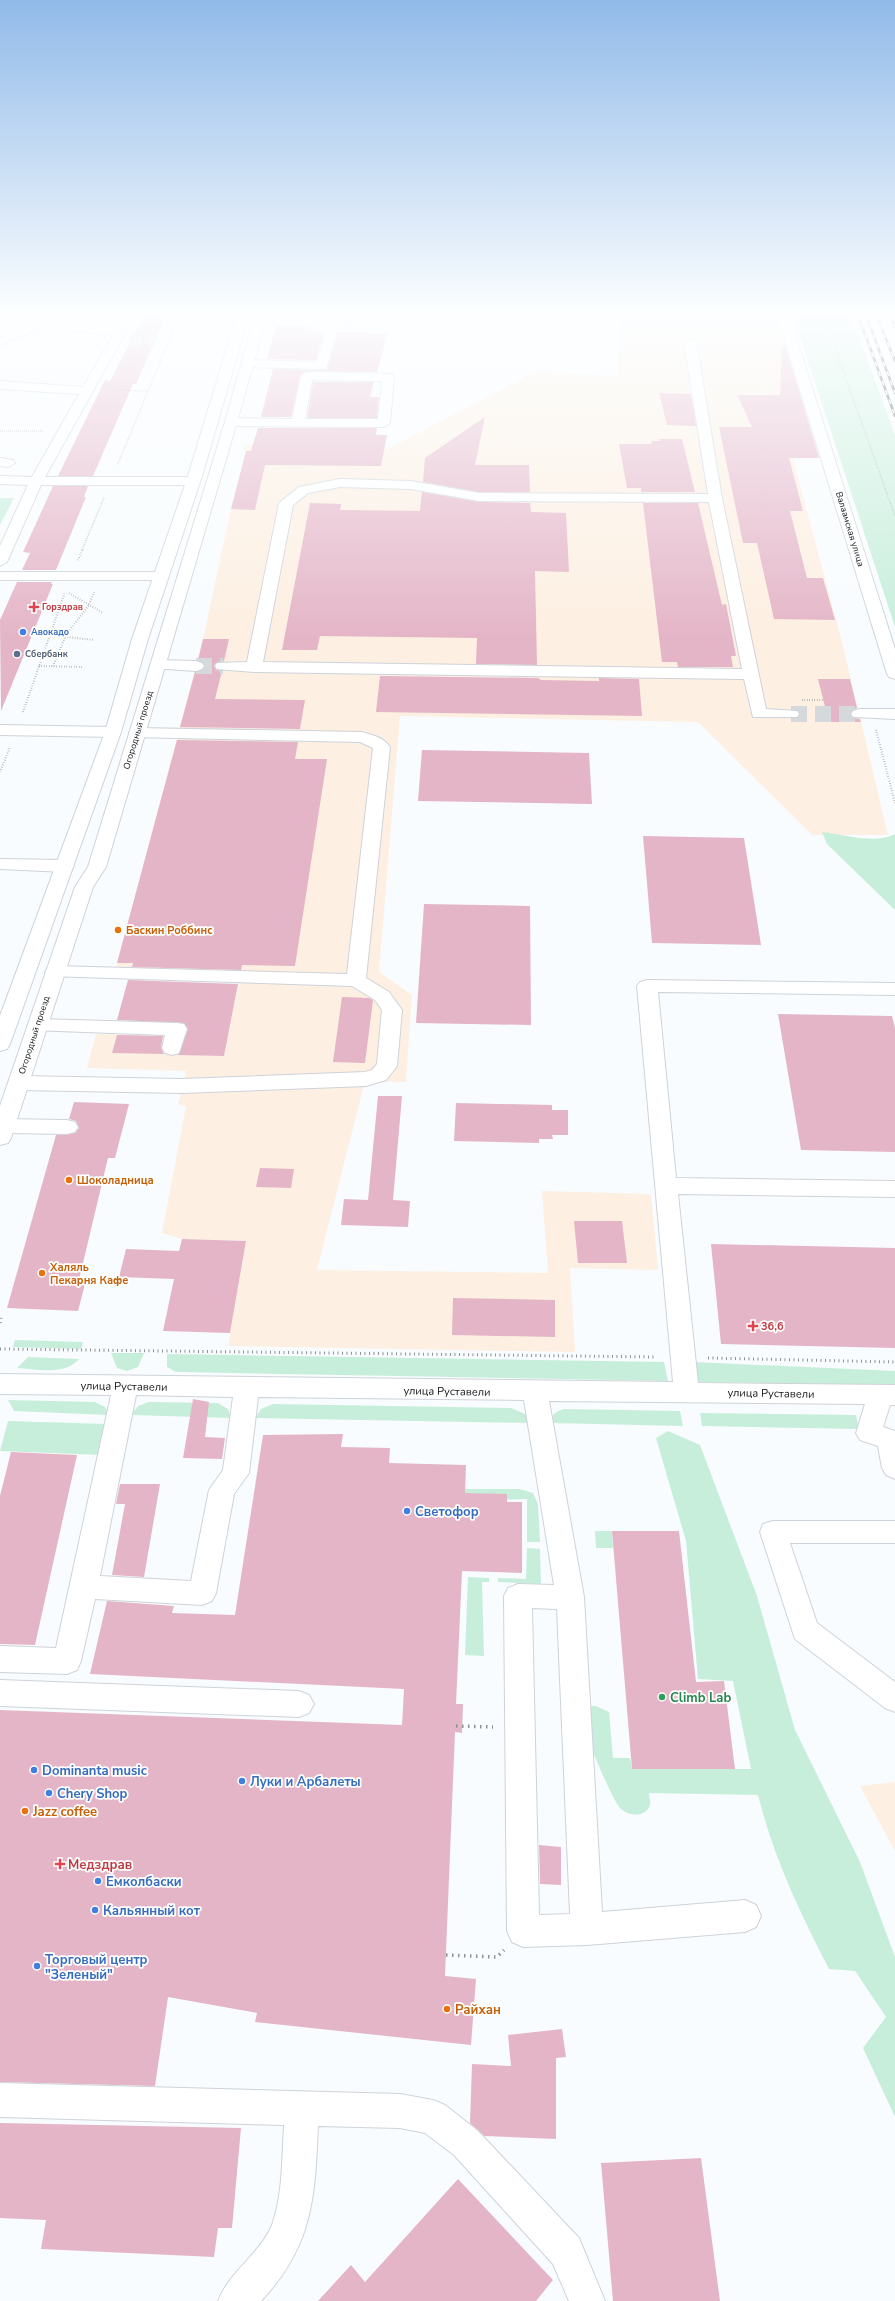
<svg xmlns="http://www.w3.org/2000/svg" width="895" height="2301" viewBox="0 0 895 2301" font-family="'Nunito Sans',sans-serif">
	<rect width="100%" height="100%" fill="#f9fcfe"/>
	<g fill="#fdefe1">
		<polygon points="621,321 779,323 820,458 793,459 842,642 888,835 812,835 698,722 400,716 379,972 412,995 406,1082 365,1081 317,1270 548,1273 542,1191 651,1194 658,1270 570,1268 575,1352 228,1346 246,1241 182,1239 162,1233 186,1106 178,1105 186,1071 87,1068 96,1034 163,1036 159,1054 224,1056 239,981 115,971 203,639 231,509 246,452 244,451 245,445 388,449 534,372 617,376"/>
		<polygon points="895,1782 895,1851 860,1786"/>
	</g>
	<g fill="#c7eedb">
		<polygon points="793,315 851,315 895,435 895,627"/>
		<polygon points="0,498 14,498 0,525"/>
		<path d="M822,832C844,834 875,845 895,834V910L827,844Z"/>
		<polygon points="15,1340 83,1342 81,1349 13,1347"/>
		<polygon points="111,1353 144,1353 138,1367 127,1371 117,1368"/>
		<polygon points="167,1354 664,1362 668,1381 176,1372 167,1367"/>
		<path d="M28,1357L79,1359C65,1376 36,1369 17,1368Z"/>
		<polygon points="694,1362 895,1371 895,1385 696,1382"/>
		<polygon points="8,1400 95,1402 105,1407 109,1415 14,1411"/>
		<polygon points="149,1402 218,1403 228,1409 232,1418 131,1415 138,1406"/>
		<polygon points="273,1404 511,1408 525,1414 529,1423 255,1418 261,1409"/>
		<path d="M565,1409L680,1411L683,1426L551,1423C551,1414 556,1411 565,1409Z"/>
		<polygon points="700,1413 856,1415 859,1429 702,1426"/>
		<polygon points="8,1421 108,1424 102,1455 0,1451"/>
		<path d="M668,1431L700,1445L757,1596L795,1730L860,1862L895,1957V2117L863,2048L886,2017L855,1971L829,1969C800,1913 773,1856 758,1795L649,1793C649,1797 651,1802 650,1805C646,1818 629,1816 621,1809C612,1801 588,1739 581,1723L588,1706H596L609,1712L613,1758H630L632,1769H751L733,1681L698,1679L686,1541L656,1438Z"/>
		<polygon points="465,1489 519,1489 533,1493 538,1504 540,1542 527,1542 527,1499 464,1501"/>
		<polygon points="595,1531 612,1531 613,1548 596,1548"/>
		<polygon points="527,1548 540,1549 541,1584 498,1582 498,1578 526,1579"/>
		<polygon points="468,1577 489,1578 489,1582 482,1582 484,1656 465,1655"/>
	</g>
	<g fill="#e4b5c7">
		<polygon points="144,316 165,318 136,384 133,384 93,476 58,476 105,380 110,381"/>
		<polygon points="276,326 311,328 310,331 324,332 316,360 267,359"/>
		<polygon points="338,332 388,333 377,372 306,371 300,376 291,417 261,417 273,369 327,370"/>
		<polygon points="785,345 819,458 789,458 803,511 790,511 807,578 823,578 835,620 774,619 757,543 743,543 719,427 752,427 737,395 780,395 782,346"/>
		<polygon points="313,382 374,382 370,397 379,397 377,418 307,418"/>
		<polygon points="659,393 691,394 696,426 667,425"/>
		<polygon points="485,417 475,465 529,465 530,492 479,492 423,482 425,458"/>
		<polygon points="258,428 377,428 376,435 387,435 381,466 265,465 255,510 231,509 246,451 251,451"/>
		<polygon points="659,439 682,439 695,492 641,492 641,488 627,488 619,444 652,444 651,441 660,441"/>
		<polygon points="53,486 88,486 84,497 86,497 56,570 22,570 30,553 23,552"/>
		<polygon points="422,492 479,502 530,503 531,512 566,513 569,572 535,571 537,665 476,664 477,638 320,636 317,650 282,650 310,503 341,504 340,510 420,511"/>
		<polygon points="643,503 698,503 722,605 726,604 736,656 731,656 733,667 678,667 677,662 662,662"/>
		<polygon points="17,582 52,582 51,584 53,584 1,711 0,620"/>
		<polygon points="203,639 229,639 224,661 217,662 214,665 216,670 222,671 215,699 305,700 300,729 180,727 195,672 202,670 205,667 203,662 198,660"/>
		<polygon points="380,676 538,678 541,680 599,681 599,678 639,679 642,716 376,712"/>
		<polygon points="818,679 850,679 857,708 852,710 850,715 853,718 860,719 861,722 829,722"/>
		<polygon points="177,740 298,742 295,759 327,759 295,966 242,965 241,970 132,967 133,963 117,963"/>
		<polygon points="422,750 589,753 592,804 418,801"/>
		<polygon points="643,836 744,838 761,945 652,943"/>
		<polygon points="424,904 530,906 531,1025 416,1023"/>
		<polygon points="128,980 238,984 224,1056 178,1055 188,1029 184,1023 117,1020"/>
		<polygon points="342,997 369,998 373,1000 365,1063 333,1062"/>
		<polygon points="778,1014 892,1016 895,1028 895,1152 801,1150"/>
		<polygon points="117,1035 163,1036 161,1048 164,1054 112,1053"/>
		<polygon points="378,1096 402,1096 393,1200 410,1201 408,1227 341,1225 344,1199 368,1200"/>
		<polygon points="74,1102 129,1104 115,1158 108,1158 78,1284 85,1284 78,1311 7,1308 56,1135 75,1133 79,1128 76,1121 69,1119"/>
		<polygon points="456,1103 552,1105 552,1110 568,1110 568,1135 552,1135 553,1139 539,1139 539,1143 454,1141"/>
		<polygon points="260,1168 294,1169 291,1188 256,1187"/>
		<polygon points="574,1221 622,1221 627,1263 578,1263"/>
		<polygon points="182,1239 246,1241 230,1333 163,1331 174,1279 119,1277 126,1249 179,1251"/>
		<polygon points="711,1244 895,1248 895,1348 721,1344"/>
		<polygon points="453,1298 555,1300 555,1337 452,1335"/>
		<polygon points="193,1399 209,1402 205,1437 225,1438 222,1459 183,1458"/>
		<polygon points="343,1434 341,1447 390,1448 389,1463 466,1465 465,1493 507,1494 507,1502 522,1502 522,1573 462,1571 456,1704 463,1704 462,1733 455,1732 445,1976 476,1979 471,2045 255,2022 257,2013 168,1997 155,2086 0,2082 0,1710 402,1725 404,1689 90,1674 107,1601 174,1606 172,1613 235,1615 263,1435"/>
		<polygon points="11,1452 77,1455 35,1645 0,1644 0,1496"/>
		<polygon points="120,1484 160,1484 144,1577 112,1575 125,1504 116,1504"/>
		<polygon points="612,1531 679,1531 696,1682 724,1681 735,1769 632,1769"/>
		<polygon points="539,1845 561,1847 561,1885 540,1884"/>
		<polygon points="562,2029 566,2057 556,2058 556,2139 484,2136 470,2123 472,2064 511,2066 508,2035"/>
		<polygon points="0,2123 241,2128 232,2228 218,2228 214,2257 41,2249 46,2220 0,2218"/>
		<polygon points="701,2158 720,2301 613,2301 601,2163"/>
		<polygon points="458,2179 553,2280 536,2301 318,2301 351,2265 365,2282"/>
	</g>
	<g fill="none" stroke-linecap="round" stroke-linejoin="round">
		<polyline stroke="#d6d9db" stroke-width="12" stroke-dasharray="12 6" stroke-linecap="butt" points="130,341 155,342"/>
		<g stroke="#d6d9db" stroke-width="16" stroke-dasharray="16 8" stroke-linecap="butt">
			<polyline points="196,666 223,666"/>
			<polyline points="791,714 859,714"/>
		</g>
		<defs>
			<g id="minor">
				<polygon points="176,315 247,315 249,317 243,320 181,318"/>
				<polygon points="777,315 789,315 895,649 895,679 889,677 887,674"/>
				<polygon points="259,319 347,321 353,324 347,327 338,327 326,369 243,367 241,364 247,360 317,362 327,327 255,324 253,322 255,320"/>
				<polygon points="42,320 120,329 126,332 45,477 193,477 200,481 193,485 41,485 7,562 0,566 0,546 28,485 0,484 0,476 32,477 79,394 0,389 0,381 83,387 113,335 43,327 0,345 0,338"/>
				<path d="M690,339L696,342L722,498L766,709L797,711L799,714L797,717H753L744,679L254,672L217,669L215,666L217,663L247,662L279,503L299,487L340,479L411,481L479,493L708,494L684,342ZM340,487L411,489L479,501L709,502L742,669L263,662L293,505L308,493Z"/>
				<path d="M307,372L392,374L394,377L390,423L384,427L231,426L225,422L231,418L292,419L301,376ZM312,380L382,381L378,419H305Z"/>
				<polygon points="0,458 13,460 15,463 8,467 0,466"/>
				<polygon points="0,572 162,572 169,576 162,580 0,580"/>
				<polygon points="158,660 196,661 202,663 204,666 202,669 196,671 152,668 150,665 152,662"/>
				<polygon points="859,709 895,709 895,719 853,717 851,714 853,711"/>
				<polygon points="0,725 113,727 119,728 121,732 119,736 113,737 0,735"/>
				<path d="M137,728L361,732C373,735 383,737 390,747L366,978L389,992L402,1010L397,1066L386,1080L366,1086L182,1093L19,1090L12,1088L8,1083L12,1078L19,1076L182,1079L365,1072L372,1070L377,1064L382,1010L375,1000L352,986L48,976L45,972L48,968L55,966L347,974L373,748L360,742L131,737L129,733L131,729Z"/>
				<polygon points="0,859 65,860 71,862 74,866 71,870 65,872 0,869"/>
				<path d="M647,980L895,983V995L658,992L676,1178L895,1181V1197L678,1194L698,1383L895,1385V1405H890L883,1427L895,1431V1479L886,1475L882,1468L878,1446L860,1440L856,1433L865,1404L549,1401L584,1597L602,1912L745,1900L756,1905L761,1916L756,1927L745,1932L587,1945L523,1947L512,1942L507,1931L504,1596L508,1588L518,1584L554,1585L524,1400L258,1397L249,1473L234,1494L216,1593L212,1601L202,1605L95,1599L81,1661L77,1670L67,1674L0,1672V1646L56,1648L111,1395L0,1394V1374L673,1382L637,986L640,982ZM136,1395L233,1397L223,1470L209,1490L191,1581L100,1576ZM532,1608L557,1609L570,1914L539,1915Z"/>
				<polygon points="38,1019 177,1023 184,1024 187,1029 179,1053 172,1055 165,1053 162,1048 165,1035 31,1030 28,1025 31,1020"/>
				<polygon points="4,1119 67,1120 75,1122 78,1127 75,1132 67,1134 4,1133 0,1132 0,1120"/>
				<polygon points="773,1521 895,1521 895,1543 790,1543 817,1623 895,1682 895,1712 885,1708 795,1639 760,1532 763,1524"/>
				<polygon points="0,1680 299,1691 309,1695 314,1704 309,1713 299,1717 0,1706"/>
				<path d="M0,2083L400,2094L433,2100L445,2105L478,2131L579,2238L605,2301H569L553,2264L454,2155L425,2133L400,2128L318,2126C315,2197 313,2246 261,2301H218C229,2272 260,2254 272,2225C283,2194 282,2157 284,2125L0,2117Z"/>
			</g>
			<g id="major">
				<polygon points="237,315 249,315 202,476 148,639 121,732 10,1044 7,1049 0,1051 0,1016 105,732 132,639 188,476"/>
				<polygon points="255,315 267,315 237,422 106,867 93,887 11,1138 8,1143 0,1145 0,1106 75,887 88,867 225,422"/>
			</g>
		</defs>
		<use href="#minor" stroke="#cdd3da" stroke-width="2"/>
		<use href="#major" stroke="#cdd3da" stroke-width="2"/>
		<g stroke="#8e9092" stroke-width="1.5" stroke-dasharray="0.5 1.5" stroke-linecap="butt">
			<polyline points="823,315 895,516"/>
			<polyline points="117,390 148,391"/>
			<polyline points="0,431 43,431"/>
			<polyline points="118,464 174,328"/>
			<polyline points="82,550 104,498"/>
		</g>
		<g stroke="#8e9092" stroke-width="2" stroke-dasharray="0.5 2" stroke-linecap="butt">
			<polyline points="78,560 83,549"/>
			<polyline points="69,593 103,613"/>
			<polyline points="50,635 94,640"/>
			<polyline points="39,666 84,667"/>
			<polyline points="53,666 66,635 89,605 94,592"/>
			<polyline points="802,700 824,700"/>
			<polyline points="23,712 65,592"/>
			<polyline points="876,730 895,803"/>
			<polyline points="0,772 10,747"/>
		</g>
		<g stroke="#8e9092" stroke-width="3" stroke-dasharray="1 3.5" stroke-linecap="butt">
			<polyline points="0,1323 1,1318"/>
			<polyline points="0,1349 657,1357"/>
			<polyline points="708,1358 895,1362"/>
		</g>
		<g stroke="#8e9092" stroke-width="3.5" stroke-dasharray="1.5 4.5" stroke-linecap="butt">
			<polyline points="456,1726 493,1727"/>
			<polyline points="446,1955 497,1957 504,1950"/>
		</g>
		<use href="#minor" fill="#fff" fill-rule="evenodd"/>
		<use href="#major" fill="#fff" fill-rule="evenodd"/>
		<defs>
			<g id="rail">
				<polyline points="858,315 895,416"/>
				<polyline points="866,315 895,393"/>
				<polyline points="876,315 895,361"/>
				<polyline points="890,315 895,327"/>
			</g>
		</defs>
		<use href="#rail" stroke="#414446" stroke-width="2.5"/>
		<use href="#rail" stroke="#fff" stroke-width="1.5" stroke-dasharray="5" stroke-linecap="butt"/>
	</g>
	<linearGradient id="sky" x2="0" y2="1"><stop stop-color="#91bae9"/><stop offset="0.49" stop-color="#fcfeff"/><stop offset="1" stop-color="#fcfeff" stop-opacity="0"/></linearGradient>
	<rect width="895" height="637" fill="url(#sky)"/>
	<g fill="#e0444e" stroke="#fff" stroke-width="1.5">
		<path d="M32 601h4v4h4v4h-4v4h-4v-4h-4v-4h4z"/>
		<path d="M751 1320h4v4h4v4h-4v4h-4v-4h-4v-4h4z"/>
		<path d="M58 1858h4v4h4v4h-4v4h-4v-4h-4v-4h4z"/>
	</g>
	<g fill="#3f7fe0" stroke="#fff" stroke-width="1.5">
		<circle cx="23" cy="632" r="4"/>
		<circle cx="407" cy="1511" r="4"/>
		<circle cx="34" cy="1770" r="4"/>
		<circle cx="242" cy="1781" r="4"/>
		<circle cx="49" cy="1793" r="4"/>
		<circle cx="98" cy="1881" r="4"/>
		<circle cx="95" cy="1910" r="4"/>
		<circle cx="37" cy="1966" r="4"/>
	</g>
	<circle fill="#5c6f8a" stroke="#fff" stroke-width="1.5" cx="17" cy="654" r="4"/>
	<g fill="#e8710a" stroke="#fff" stroke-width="1.5">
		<circle cx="118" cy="930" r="4"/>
		<circle cx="69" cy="1180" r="4"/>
		<circle cx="42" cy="1273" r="4"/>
		<circle cx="25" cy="1811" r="4"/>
		<circle cx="447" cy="2009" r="4"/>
	</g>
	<circle fill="#2e9e5b" stroke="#fff" stroke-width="1.5" cx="662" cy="1697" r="4"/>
	<g text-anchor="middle" stroke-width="3.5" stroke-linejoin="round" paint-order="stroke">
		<g font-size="9" fill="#101214" stroke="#fff">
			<text transform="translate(850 529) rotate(73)" y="3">Валаамская улица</text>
			<text transform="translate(138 730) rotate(-73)" y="3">Огородный проезд</text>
			<text transform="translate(34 1035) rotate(-72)" y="3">Огородный проезд</text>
		</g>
		<g font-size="9" font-weight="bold" fill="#be3a42" stroke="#fff" text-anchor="start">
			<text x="42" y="610">Горздрав</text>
		</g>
		<g font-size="9" font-weight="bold" fill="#366cbe" stroke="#fff" text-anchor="start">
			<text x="31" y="635">Авокадо</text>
		</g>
		<g font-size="9" font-weight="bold" fill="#4e5e75" stroke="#fff" text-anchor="start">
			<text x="25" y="657">Сбербанк</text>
		</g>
		<g font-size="11" font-weight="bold" fill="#c56008" stroke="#fff" text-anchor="start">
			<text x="126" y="934">Баскин Роббинс</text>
			<text x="77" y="1184">Шоколадница</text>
			<text x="50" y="1271">Халяль<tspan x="50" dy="13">Пекарня Кафе</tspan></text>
		</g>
		<g font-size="11" font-weight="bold" fill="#be3a42" stroke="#fff" text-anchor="start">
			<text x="761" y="1330">36,6</text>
		</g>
		<g font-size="11" fill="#101214" stroke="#fff">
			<text transform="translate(124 1386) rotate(1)" y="4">улица Руставели</text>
			<text transform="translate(447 1391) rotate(1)" y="4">улица Руставели</text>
			<text transform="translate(771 1393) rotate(1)" y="4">улица Руставели</text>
		</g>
		<g font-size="13" font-weight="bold" fill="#366cbe" stroke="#fff" text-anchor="start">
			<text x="415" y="1516">Светофор</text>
			<text x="42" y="1775">Dominanta music</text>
			<text x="250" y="1786">Луки и Арбалеты</text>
			<text x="57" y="1798">Chery Shop</text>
			<text x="106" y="1886">Емколбаски</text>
			<text x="103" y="1915">Кальянный кот</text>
			<text x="45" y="1964">Торговый центр<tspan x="45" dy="15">"Зеленый"</tspan></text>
		</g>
		<g font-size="13" font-weight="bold" fill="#27864d" stroke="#fff" text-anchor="start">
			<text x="670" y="1702">Climb Lab</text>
		</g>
		<g font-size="13" font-weight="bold" fill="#c56008" stroke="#fff" text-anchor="start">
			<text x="33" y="1816">Jazz coffee</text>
			<text x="455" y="2014">Райхан</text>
		</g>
		<g font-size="13" font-weight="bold" fill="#be3a42" stroke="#fff" text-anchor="start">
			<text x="68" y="1869">Медздрав</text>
		</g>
	</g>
</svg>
